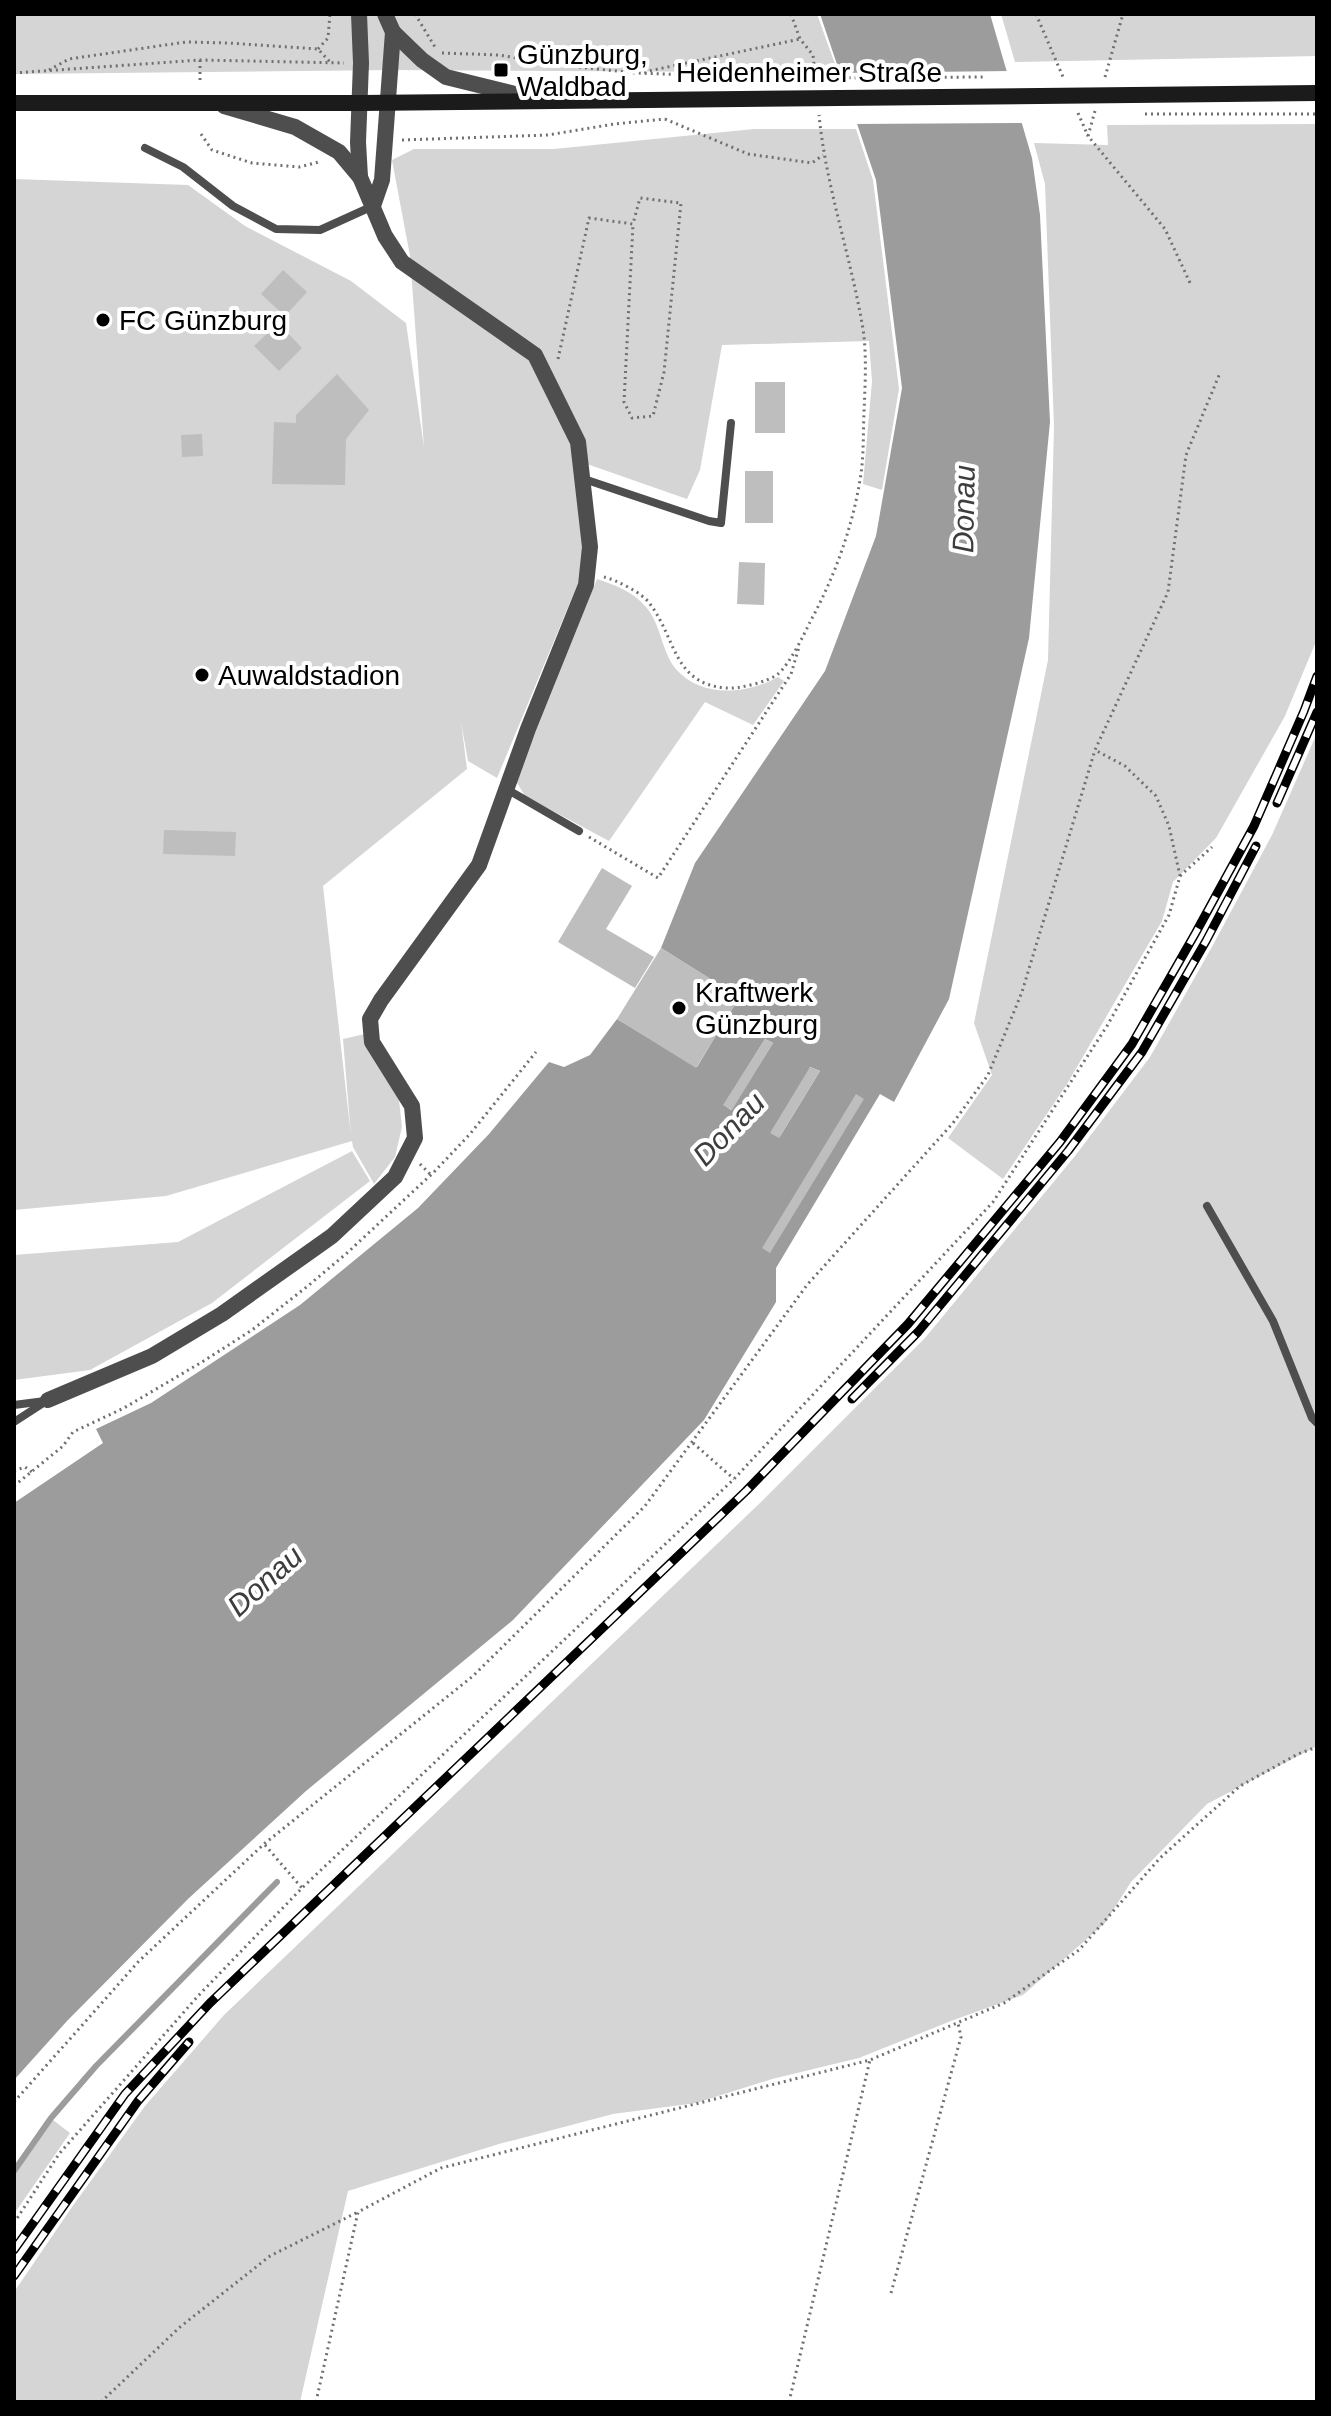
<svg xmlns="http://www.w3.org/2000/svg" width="1331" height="2416" viewBox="0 0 1331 2416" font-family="Helvetica,sans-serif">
	<rect width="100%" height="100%" fill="#fff"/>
	<g fill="#d5d5d5">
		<polygon points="14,14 817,14 835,64 758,72 391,70 14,74"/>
		<polygon points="1001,14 1317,14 1317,56 1015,62"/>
		<polygon points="1317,124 1317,639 1285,716 1216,838 1173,882 1162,921 1067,1084 1003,1179 948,1138 992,1075 974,1023 1048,660 1054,426 1045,184 1034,143 1108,145 1107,125"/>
		<polygon points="754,129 856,129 873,180 899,389 882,490 863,484 872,381 869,341 722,345 700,470 687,499 587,464 581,576 497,778 468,761 461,722 467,769 323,886 351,1136 343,1039 365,1034 398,1091 402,1127 395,1157 374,1184 353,1147 352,1141 166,1196 14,1210 14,179 188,185 245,226 351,281 406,323 424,447 410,256 392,160 414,149 554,149"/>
		<path d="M597,579C615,585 632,591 645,606C661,623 661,650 675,668C700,698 746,695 778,677L784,681L753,725L705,702L609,841L525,796L516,781Z"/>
		<polygon points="1317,733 1317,1746 1207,1804 1131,1882 1105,1923 1023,1995 951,2021 859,2058 772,2079 696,2103 613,2114 499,2144 348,2191 300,2402 14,2402 14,2292 72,2207 145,2106 224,2015 761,1502 925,1338 1075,1156 1150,1057 1213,945 1272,835"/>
		<polygon points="352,1151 370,1181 212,1303 90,1370 14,1380 14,1255 178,1242"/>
		<polygon points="53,2120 70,2133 14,2214 14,2169"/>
	</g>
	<path fill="#9c9c9c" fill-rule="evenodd" d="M820,14H990L1032,158L1040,215L1050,422L1029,638L949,999L894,1102L880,1094L776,1268V1302L704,1420L513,1620L306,1791L189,1898L67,2021L14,2080V1503L103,1443L96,1429L151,1403L300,1305L418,1208L489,1134L549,1062L564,1067L590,1055L617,1019L697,1067L739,997L661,948L695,863L825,671L876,536L902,388L876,180ZM765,1039L773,1043L731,1110L724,1105ZM810,1067L820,1071L779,1138Z"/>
	<polygon fill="#fff" points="1011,71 1026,123 853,124 836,73"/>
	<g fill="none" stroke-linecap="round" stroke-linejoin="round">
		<polyline stroke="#9c9c9c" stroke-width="6" points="14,2171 51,2118 96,2066 277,1882"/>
	</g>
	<g fill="#bebebe">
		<polygon points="283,270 307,292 285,316 261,294"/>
		<polygon points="278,323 302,348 279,371 254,346"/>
		<polygon points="337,374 369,410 346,439 345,485 272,484 274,422 296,423 296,415"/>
		<rect x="755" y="382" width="30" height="51"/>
		<polygon points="202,434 203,456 182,457 181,435"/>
		<rect x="745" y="471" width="28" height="52"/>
		<polygon points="739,562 765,563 764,605 737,604"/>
		<polygon points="164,830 236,832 235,856 163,854"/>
		<polygon points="602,868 632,886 606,929 654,957 635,988 558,942"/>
		<polygon points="661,948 740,997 696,1068 617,1019"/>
		<polygon points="765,1039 773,1043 732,1110 723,1105"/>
		<polygon points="810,1067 820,1071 779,1138 770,1133"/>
		<polygon points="856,1094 864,1099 770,1253 762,1248"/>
	</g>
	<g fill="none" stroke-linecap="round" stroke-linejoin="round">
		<g stroke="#707070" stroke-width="3" stroke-dasharray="2 4" stroke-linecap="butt">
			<polyline points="415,14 435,47"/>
			<polyline points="791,14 800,39 813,55 815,76"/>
			<polyline points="1036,14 1063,77"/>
			<polyline points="318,49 328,38 330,14"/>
			<polyline points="442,53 499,55 559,65 635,73 783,78 985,77"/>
			<polyline points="200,60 200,80"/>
			<polyline points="49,70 69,59 186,42 228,43 318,49 331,63"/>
			<polyline points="644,72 800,39"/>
			<polyline points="14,73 200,60 344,63"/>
			<polyline points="1105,77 1123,14"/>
			<polyline points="1095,111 1088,136 1165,229 1191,285"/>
			<polyline points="1078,113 1088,136"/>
			<polyline points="1145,114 1317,114"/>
			<polyline points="665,119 748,154 812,163 823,155"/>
			<polyline points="201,134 212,150 252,163 299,167 319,162"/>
			<polyline points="402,140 548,135 614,124 665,119"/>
			<polyline points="558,359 589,218 633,224 624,402 632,418 653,416 664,372 681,203 640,198 633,224"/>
			<path d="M604,577C616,580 643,593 650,604C676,638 673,684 726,688C740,689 767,682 778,674C789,665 804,635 810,622C834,578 852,529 860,480C864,458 863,435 864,413C865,386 867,356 863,329C851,257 826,187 819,115"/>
			<polyline points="589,837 658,878 791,674 799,647"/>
			<polyline points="1180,876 1212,847"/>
			<polyline points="420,1164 431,1175"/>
			<polyline points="693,1443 734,1479"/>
			<polyline points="14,1471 25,1467 32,1472"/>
			<polyline points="14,1486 63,1446 73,1432 124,1408 202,1362 252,1330 309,1285 347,1253 434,1172 470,1134 536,1052"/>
			<polyline points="265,1845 302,1888"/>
			<polyline points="14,2102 139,1961 264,1844 473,1676 645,1506 807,1285 953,1123 988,1075 1022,992 1095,750 1168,592 1186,455 1220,373"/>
			<polyline points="14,2223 59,2154 198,1996 302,1888 734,1479 993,1202 1107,1026 1169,915 1180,876 1169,826 1156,796 1125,766 1095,750"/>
			<polyline points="891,2293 961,2037 958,2023"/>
			<polyline points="101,2402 180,2327 270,2256 358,2212"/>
			<polyline points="316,2402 358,2212 441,2168 870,2060 1004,2003 1079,1950 1160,1858 1240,1786 1298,1754 1317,1747"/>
			<polyline points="789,2402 870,2060"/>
		</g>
		<g stroke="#4e4e4e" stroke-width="8">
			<polyline points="145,148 183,167 233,206 276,229 320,230 373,206"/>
			<polyline points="584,479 709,521 721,523 731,423"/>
			<polyline points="508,790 579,831"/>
			<polyline points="1207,1206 1273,1321 1312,1418 1317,1423"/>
			<polyline points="14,1405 45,1401"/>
			<polyline points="14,1422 48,1400"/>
		</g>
		<g stroke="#4e4e4e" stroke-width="16">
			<polyline points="393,32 422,60 446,77 531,98"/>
			<polyline points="224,106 295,127 339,152 360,177"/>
			<polyline points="373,206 382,180 393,32 385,14"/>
			<polyline points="48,1400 152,1356 222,1314 332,1236 395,1177 415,1138 412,1106 372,1042 370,1019 381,1000 479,865 528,729 586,585 590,547 578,442 535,355 402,262 385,236 360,177 358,142 361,63 359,14"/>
		</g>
		<polyline stroke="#1b1b1b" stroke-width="16" points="14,103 361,103 1317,93"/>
		<defs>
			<g id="rail">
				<polyline points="1277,803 1317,712"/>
				<polyline points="852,1399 918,1332 1068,1151 1142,1052 1206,941 1256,846"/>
				<polyline points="14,2250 125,2094 210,2003 746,1491 908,1324 1060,1142 1132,1044 1195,934 1254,826 1304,711 1317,676"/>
				<polyline points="14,2276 138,2101 189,2042"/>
			</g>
		</defs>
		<use href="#rail" stroke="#000" stroke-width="9"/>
		<use href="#rail" stroke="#fff" stroke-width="6" stroke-dasharray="18" stroke-linecap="butt"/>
	</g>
	<g fill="#000" stroke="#fff" stroke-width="3">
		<rect x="493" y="62" width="16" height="16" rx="4"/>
		<circle cx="103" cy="320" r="8"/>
		<circle cx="202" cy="675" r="8"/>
		<circle cx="679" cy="1008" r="8"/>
	</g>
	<g text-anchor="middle" stroke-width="8" stroke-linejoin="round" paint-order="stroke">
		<g font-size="28" fill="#000" stroke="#fff" text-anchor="start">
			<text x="517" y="64">Günzburg,<tspan x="517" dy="32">Waldbad</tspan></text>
			<text x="119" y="330">FC Günzburg</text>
			<text x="218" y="685">Auwaldstadion</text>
			<text x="695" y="1002">Kraftwerk<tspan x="695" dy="32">Günzburg</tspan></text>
		</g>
		<g font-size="28" fill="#000" stroke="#fff">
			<text x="809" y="82">Heidenheimer Straße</text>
		</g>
		<g font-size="30" font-style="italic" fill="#3d3d3d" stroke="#fff">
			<text transform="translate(964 509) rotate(-89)" y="10">Donau</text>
			<text transform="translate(729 1129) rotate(-46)" y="10">Donau</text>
			<text transform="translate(265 1581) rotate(-42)" y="10">Donau</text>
		</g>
	</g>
	<rect width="1331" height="2416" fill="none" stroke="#000000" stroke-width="32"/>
</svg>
